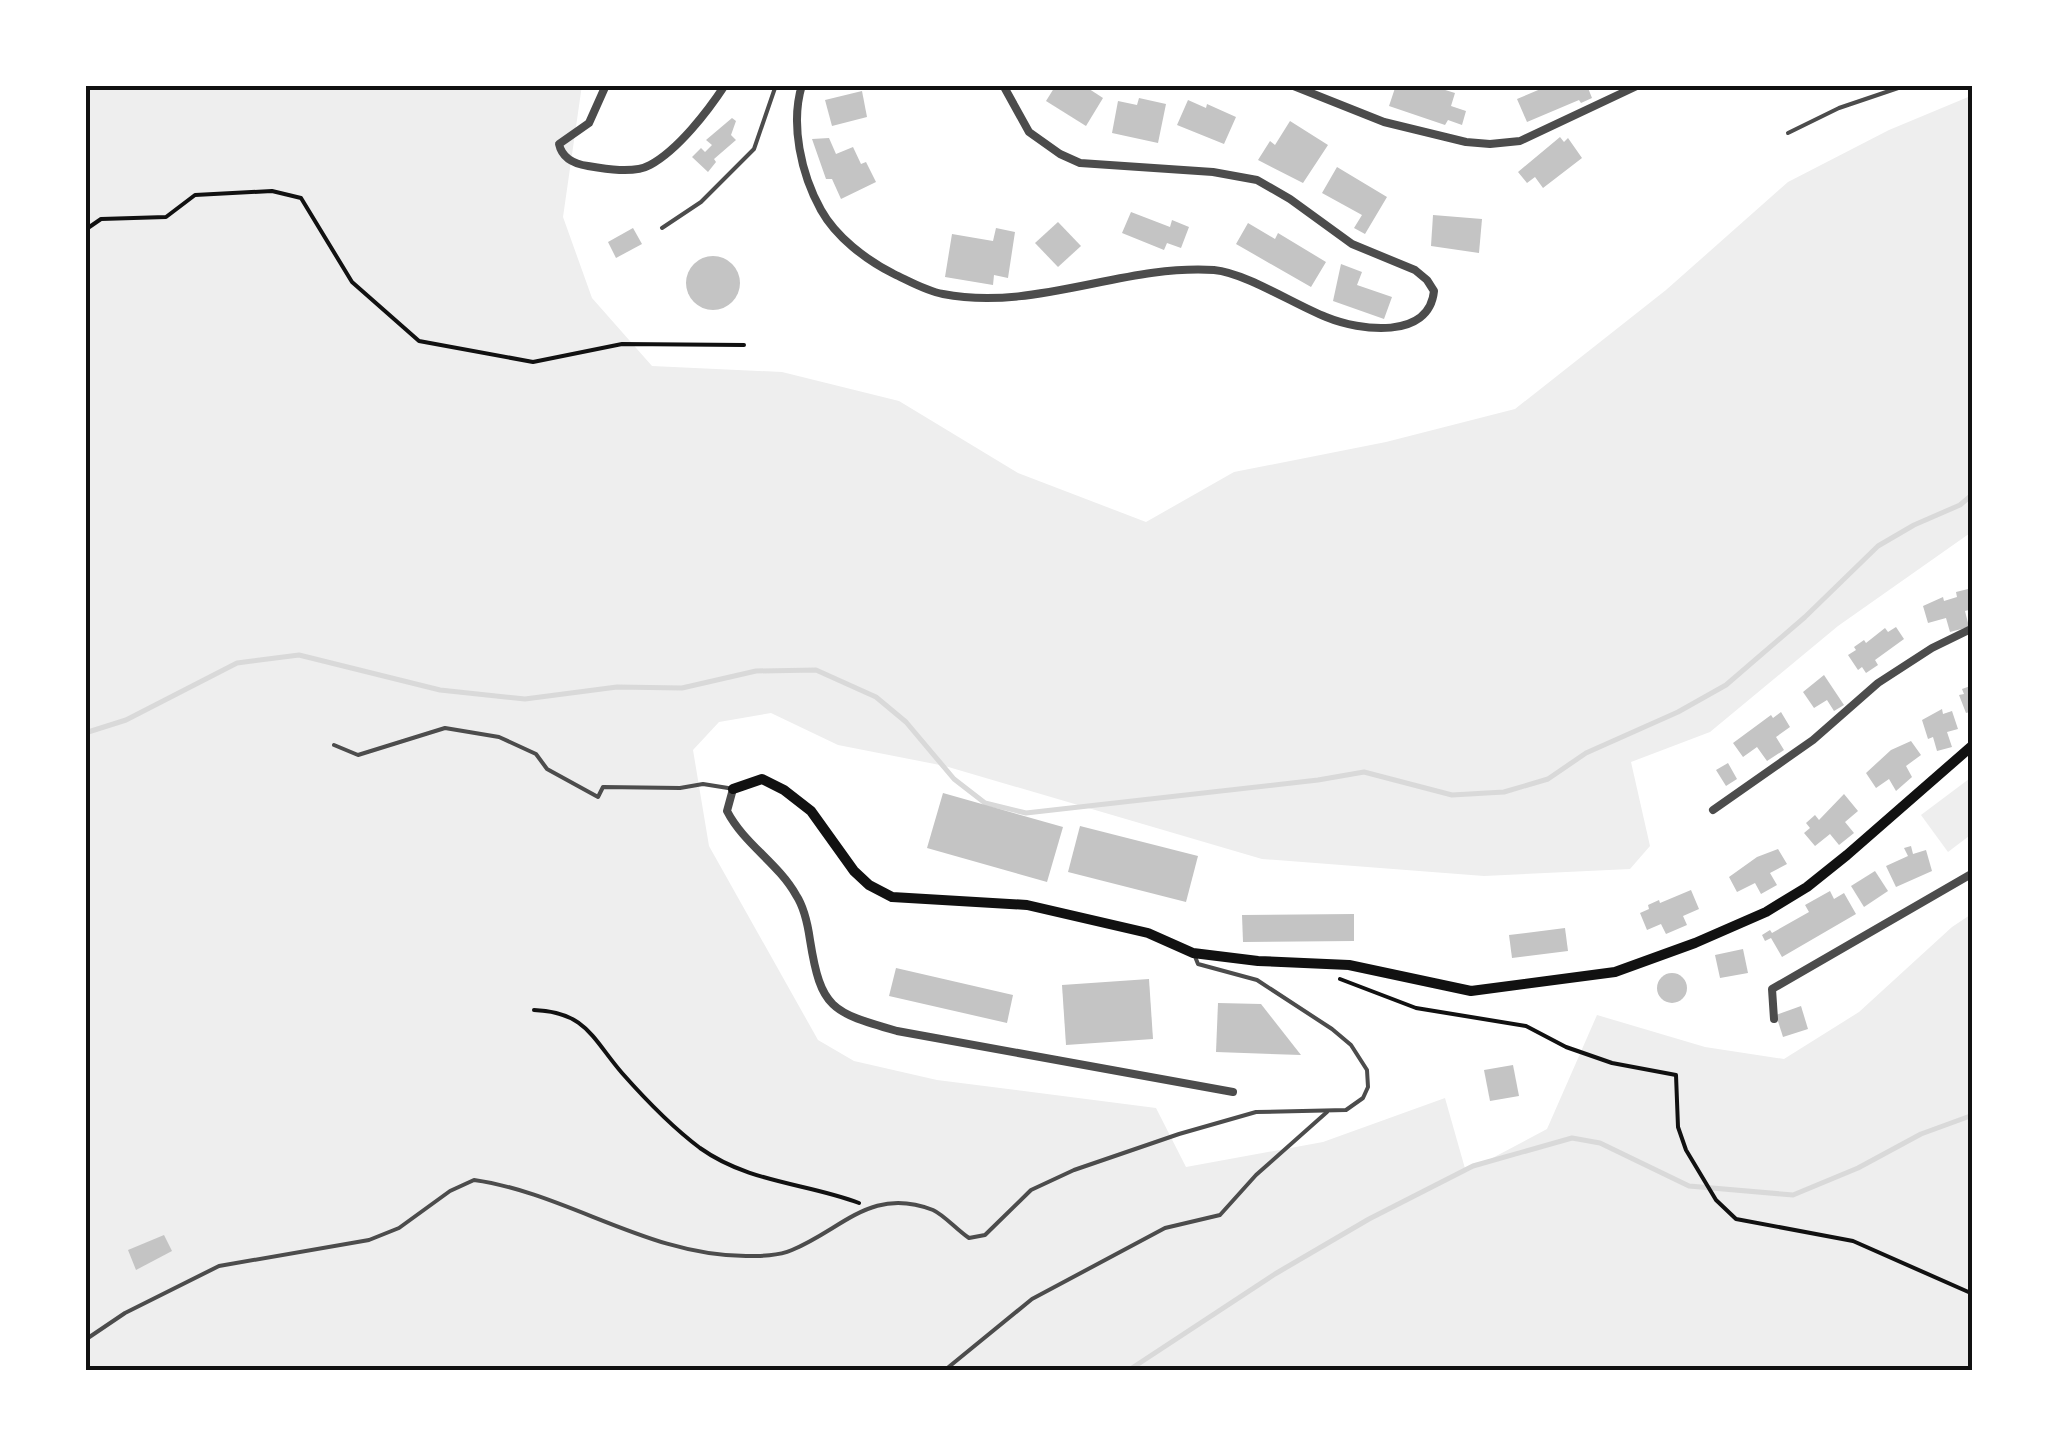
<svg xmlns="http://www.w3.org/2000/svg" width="2058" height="1455" viewBox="0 0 2058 1455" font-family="'Fira Sans Condensed',sans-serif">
	<rect width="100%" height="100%" fill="#fff"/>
	<g fill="#eee">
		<polygon points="85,85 582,85 563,217 592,298 652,366 782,372 899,401 1018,473 1146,522 1234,472 1386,442 1515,409 1666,290 1788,182 1889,130 1973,95 1973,531 1838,626 1710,732 1631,762 1650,846 1630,869 1484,876 1262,859 945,766 838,745 771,713 719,722 693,750 709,846 818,1040 854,1061 937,1080 1156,1108 1186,1167 1323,1142 1445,1098 1466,1172 1547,1129 1597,1015 1705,1047 1784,1059 1859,1012 1952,927 1973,913 1973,1370 85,1370"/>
		<polygon points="1973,776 1973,833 1948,852 1921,815"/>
	</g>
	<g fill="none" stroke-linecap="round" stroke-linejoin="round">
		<g stroke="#d9d9d9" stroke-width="5">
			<polyline points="85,733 126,720 237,663 299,655 440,690 525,699 617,687 682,688 756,671 816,670 876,697 906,722 954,779 985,803 1026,813 1318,780 1364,772 1452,795 1504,792 1548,779 1586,753 1678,712 1726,685 1805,617 1878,546 1914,525 1960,505 1973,494"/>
			<polyline points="1129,1370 1275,1274 1369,1219 1473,1166 1572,1138 1600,1143 1689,1186 1793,1195 1858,1168 1921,1134 1973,1115"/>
		</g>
	</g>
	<g fill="#c4c4c4">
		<polygon points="1056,85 1083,85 1103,98 1086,126 1046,101"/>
		<polygon points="1396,85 1429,85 1455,93 1451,106 1466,111 1462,125 1448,120 1445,125 1389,106"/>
		<polygon points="1550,85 1595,85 1588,88 1592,98 1581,103 1579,100 1527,122 1517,99"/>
		<polygon points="862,91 867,117 832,126 825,100"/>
		<polygon points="1139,98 1166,104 1158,143 1112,133 1118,101 1137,105"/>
		<polygon points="1188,100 1206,108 1207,104 1236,117 1224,144 1177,125"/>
		<polygon points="732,118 736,121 731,135 736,140 714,159 716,162 708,172 692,157 701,148 705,152 712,145 706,140"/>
		<polygon points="1290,121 1328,145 1303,183 1258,160 1270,141 1275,145"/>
		<polygon points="1560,137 1564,142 1568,138 1582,158 1543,188 1535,177 1527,183 1518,172"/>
		<polygon points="829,138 836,154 853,147 861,164 866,162 876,182 841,199 832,179 826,179 812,139"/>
		<polygon points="1337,167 1387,197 1365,234 1354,228 1362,215 1322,193"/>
		<polygon points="1131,212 1170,227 1172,220 1189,227 1181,248 1167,243 1164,250 1122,233"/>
		<polygon points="1433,215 1482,219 1479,253 1431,246"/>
		<polygon points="1058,222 1081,246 1058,267 1035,243"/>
		<polygon points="1248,223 1275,239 1278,233 1326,262 1311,287 1236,244"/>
		<polygon points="633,228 642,244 616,258 608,242"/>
		<polygon points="996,228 1015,232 1008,278 994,275 993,285 945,277 952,234 993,241"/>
		<circle cx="713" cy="283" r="27"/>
		<polygon points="1341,264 1362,272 1357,285 1392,297 1384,319 1333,301"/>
		<polygon points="1968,589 1973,590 1973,609 1965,611 1969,627 1950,632 1946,618 1928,623 1923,606 1943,597 1944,601 1957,597 1956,592"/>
		<polygon points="1896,627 1904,639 1875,660 1878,665 1866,673 1862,667 1858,670 1848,655 1856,650 1854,647 1864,640 1866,643 1885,628 1888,632"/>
		<polygon points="1824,675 1844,705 1834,711 1827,700 1814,708 1803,692"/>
		<polygon points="1973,685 1973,711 1966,713 1959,695 1964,694 1962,689"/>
		<polygon points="1942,709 1943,714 1952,711 1958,729 1947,732 1952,747 1937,751 1933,737 1928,739 1922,720"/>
		<polygon points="1781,712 1790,727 1776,737 1784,750 1767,761 1757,747 1743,757 1733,743 1771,715 1773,718"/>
		<polygon points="1911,741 1921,755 1906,766 1912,777 1896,791 1889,779 1876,788 1866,773 1891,750"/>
		<polygon points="1728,763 1737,779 1726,786 1716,770"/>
		<polygon points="943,793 1063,827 1047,882 927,848"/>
		<polygon points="1844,794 1858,811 1845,822 1854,833 1839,845 1830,834 1815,846 1804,833 1810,828 1806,823 1815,815 1819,820"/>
		<polygon points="1080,826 1198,856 1186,902 1068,872"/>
		<polygon points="1911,846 1913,854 1926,850 1932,871 1896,887 1886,866 1908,856 1904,848"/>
		<polygon points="1778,849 1787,864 1770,873 1777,885 1761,894 1755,883 1737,892 1729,877 1757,857"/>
		<polygon points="1875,871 1888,891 1864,907 1851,886"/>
		<polygon points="1691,890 1699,909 1683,916 1687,925 1666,934 1661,924 1647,930 1640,913 1649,909 1648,905 1659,900 1660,903"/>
		<polygon points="1830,891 1834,899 1844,893 1856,914 1782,957 1771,938 1765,941 1762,935 1770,930 1772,933 1809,912 1805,905"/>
		<polygon points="1354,914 1354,941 1243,942 1242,915"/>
		<polygon points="1565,928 1568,951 1512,958 1509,935"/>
		<polygon points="1743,949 1748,973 1720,978 1715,955"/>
		<polygon points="896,968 1013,995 1007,1023 889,996"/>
		<circle cx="1672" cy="988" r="15"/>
		<polygon points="1149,979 1153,1039 1066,1045 1062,985"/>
		<polygon points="1218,1003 1261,1004 1301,1055 1216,1052"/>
		<polygon points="1801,1006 1808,1029 1783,1037 1776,1015"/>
		<polygon points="1513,1065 1519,1096 1490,1101 1484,1070"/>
		<polygon points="164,1235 172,1251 136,1270 128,1250"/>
	</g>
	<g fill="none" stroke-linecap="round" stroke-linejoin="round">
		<g stroke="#111" stroke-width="4">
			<polyline points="85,230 101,219 166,217 195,195 272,191 301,198 352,282 419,341 533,362 622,344 744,345"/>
			<polyline points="1340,979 1416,1008 1526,1026 1566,1047 1612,1063 1676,1075 1678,1127 1686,1150 1716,1200 1736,1219 1853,1241 1973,1294"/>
			<path d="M534,1010C586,1012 592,1038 622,1073C645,1099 672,1127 700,1148C749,1183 806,1183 859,1203"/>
		</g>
		<g stroke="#4c4c4c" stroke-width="4">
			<polyline points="1788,133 1839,108 1907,85"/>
			<polyline points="662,228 701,202 754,149 776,85"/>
			<polyline points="334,745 358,755 445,728 499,737 536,754 547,769 598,797 603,787 680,788 703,784 728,788"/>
			<path d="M85,1340L125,1313L219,1266L369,1240L399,1228L450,1191L474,1180C567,1193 648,1256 746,1256C761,1256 778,1256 792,1250C843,1229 871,1186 933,1210C944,1215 957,1230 969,1238L985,1235L1031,1190L1074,1170L1179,1134L1256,1112L1346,1110L1363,1098L1368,1087L1367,1070L1351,1045L1332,1029L1257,980L1198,964L1194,954"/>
			<polyline points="945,1370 1032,1299 1165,1228 1220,1215 1256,1175 1327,1112"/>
		</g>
		<g stroke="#4c4c4c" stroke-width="8">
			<path d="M606,85L589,123L559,144C562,158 574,164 588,166C605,169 634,174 650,165C678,150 708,111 725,85"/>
			<path d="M802,85C790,124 801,174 821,210C836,237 866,260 894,274C909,281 926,291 943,294C1035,312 1123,264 1214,270C1246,273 1295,305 1326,317C1360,331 1429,340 1434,291L1427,280L1415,270L1352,244L1290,199L1257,180L1213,172L1080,163L1060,154L1029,132L1003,85"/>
			<polyline points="1291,85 1384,122 1466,142 1490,144 1520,141 1639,85"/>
			<path d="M733,789L727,811C744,844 778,863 796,895C804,907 808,926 810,940C821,1009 831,1012 897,1031L1233,1092"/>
			<polyline points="1713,810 1813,740 1878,683 1932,648 1973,628"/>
			<polyline points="1774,1019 1772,989 1973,873"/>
		</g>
		<polyline stroke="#111" stroke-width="10" points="733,789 762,779 784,790 811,811 854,871 869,885 892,897 1027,905 1148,933 1193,953 1258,961 1349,965 1471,991 1615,972 1695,943 1766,912 1807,887 1847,855 1973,745"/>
	</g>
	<rect width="2058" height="1455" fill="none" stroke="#ffffff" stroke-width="175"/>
	<rect x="88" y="88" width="1882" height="1280" fill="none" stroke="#111" stroke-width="4"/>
</svg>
